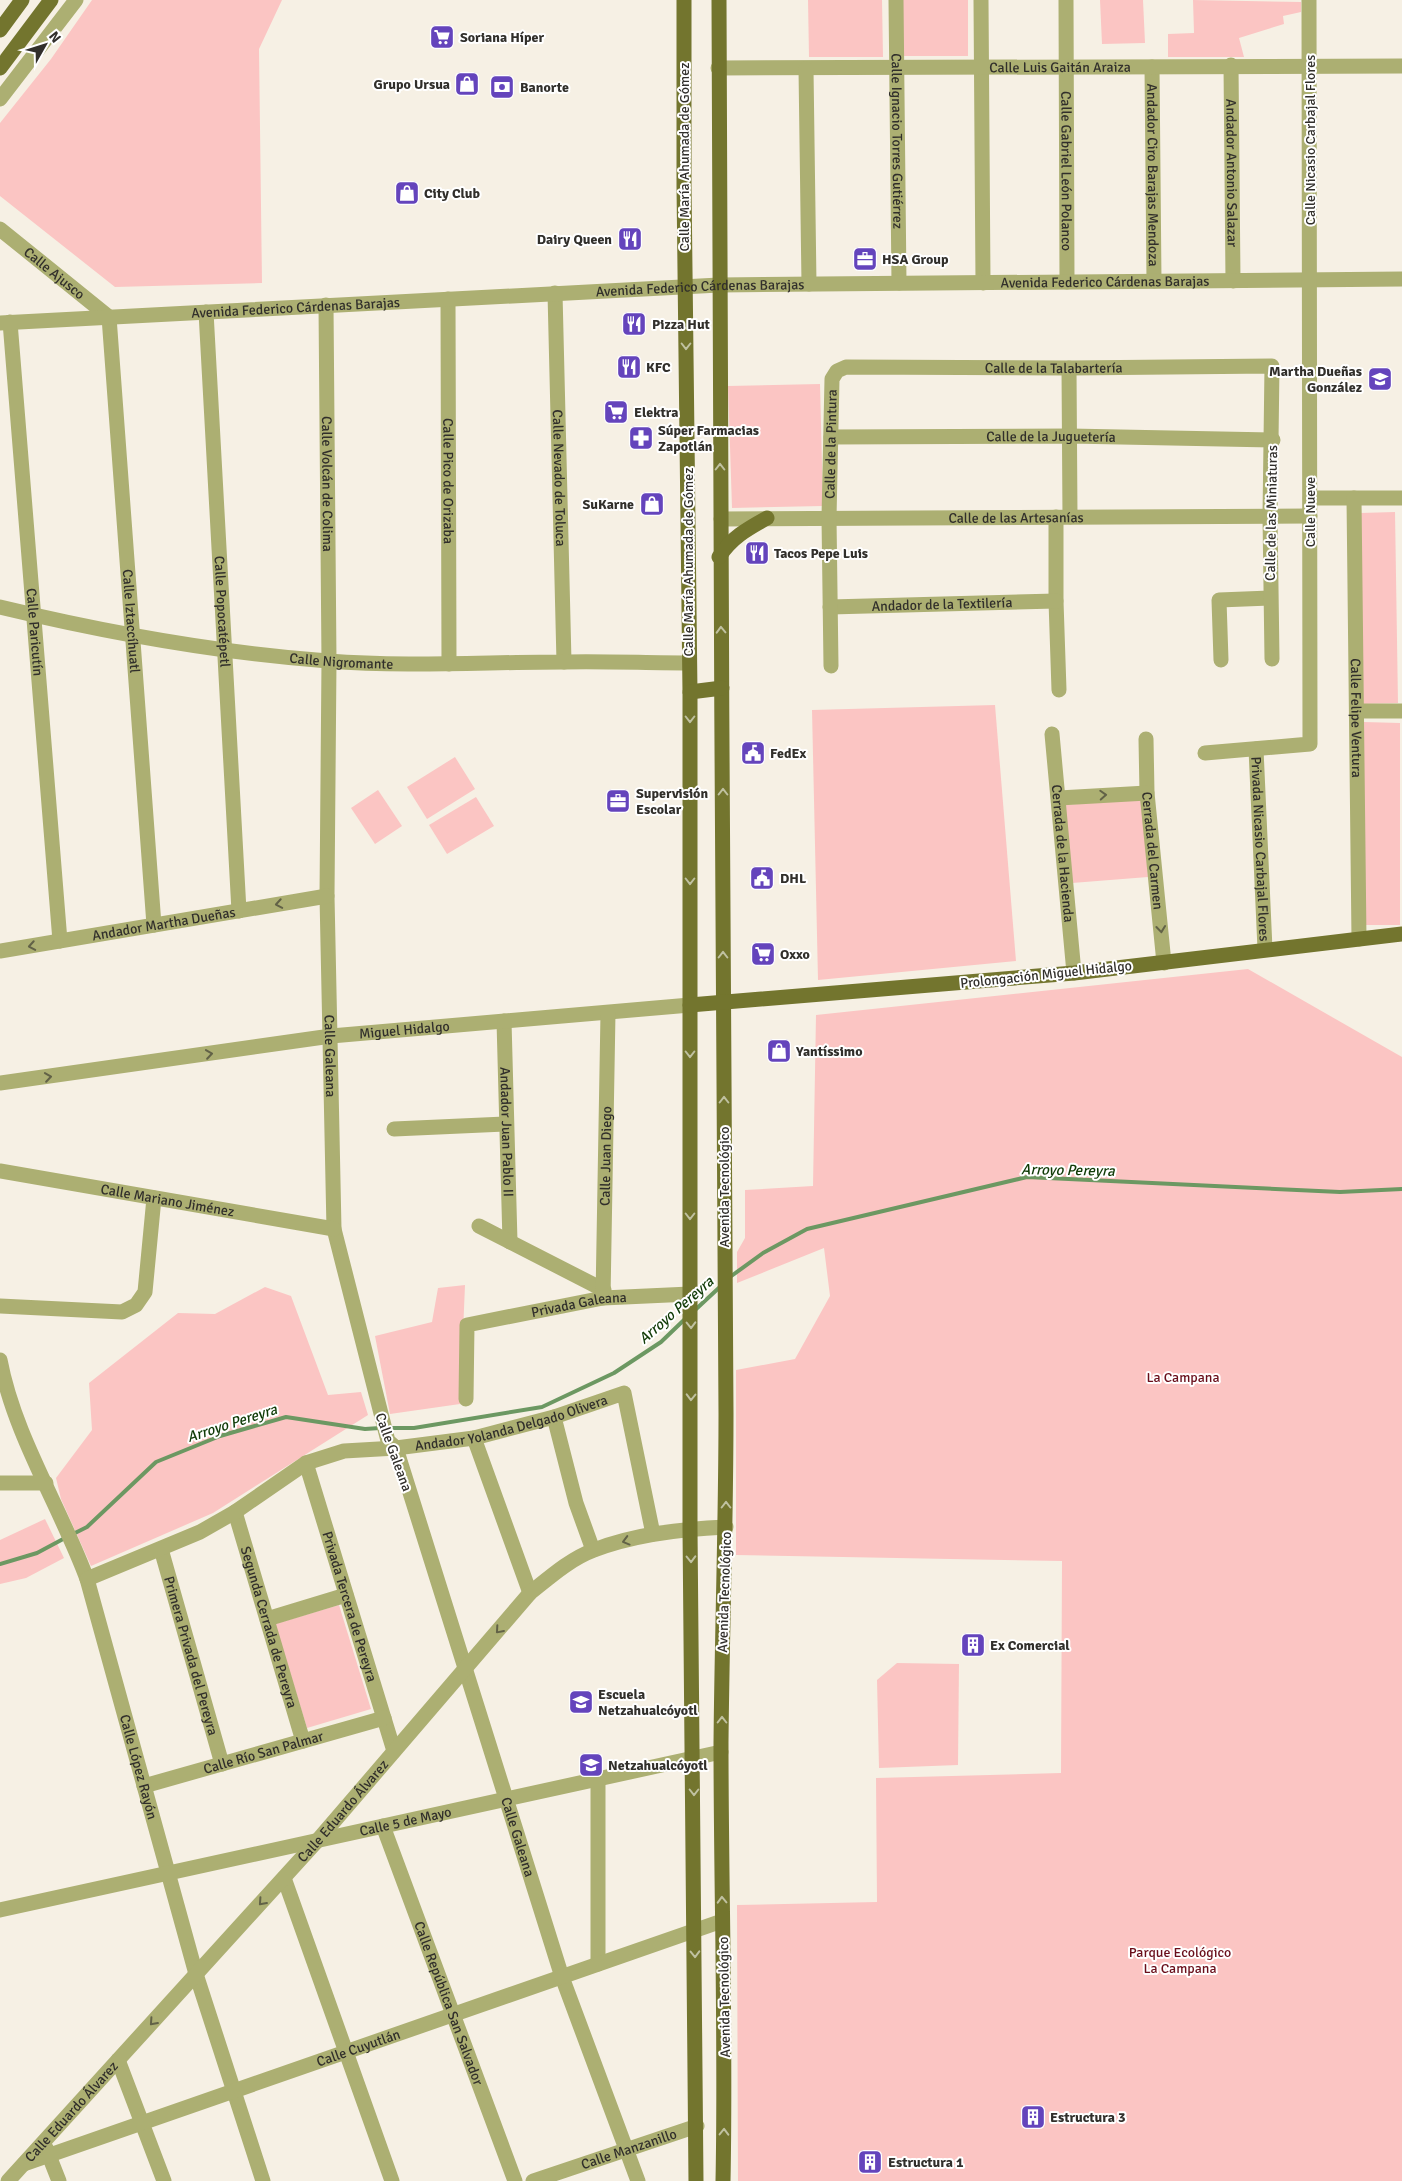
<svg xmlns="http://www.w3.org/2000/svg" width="1402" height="2181" viewBox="0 0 1402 2181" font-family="Signika,sans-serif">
	<rect width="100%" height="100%" fill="#f6f0e4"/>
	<g fill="#fbc5c3">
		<polygon points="92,0 282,0 259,49 262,283 115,287 0,196 0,123 51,59"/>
		<polygon points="808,0 882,0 883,57 809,57"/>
		<rect x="903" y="0" width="65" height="56"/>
		<polygon points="1100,0 1143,0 1145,43 1102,44"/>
		<polygon points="1193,0 1301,2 1301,12 1283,16 1284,24 1239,38 1244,57 1168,57 1168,34 1194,33"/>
		<polygon points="820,384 823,506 732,508 728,386"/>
		<polygon points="1395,512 1398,703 1363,704 1360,513"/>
		<polygon points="995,705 1016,961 818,980 812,710"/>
		<polygon points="1364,722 1400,723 1400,925 1364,925"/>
		<polygon points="455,757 475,789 427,819 407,787"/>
		<polygon points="378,790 402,826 375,844 351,808"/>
		<polygon points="476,797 494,826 447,854 429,825"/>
		<polygon points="1142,799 1148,877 1072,883 1065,805"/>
		<polygon points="1248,969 1402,1057 1402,2181 738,2181 737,1905 877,1902 876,1778 1061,1773 1062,1561 736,1555 736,1370 795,1359 830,1296 824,1248 737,1283 737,1252 745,1238 745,1190 813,1186 816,1015"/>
		<polygon points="465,1285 460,1404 390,1414 375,1336 432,1322 438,1288"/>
		<polygon points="265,1287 291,1296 328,1395 361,1392 368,1415 213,1513 91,1566 61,1499 56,1478 92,1430 89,1383 178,1313 215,1314"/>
		<polygon points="45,1519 64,1558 26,1578 0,1584 0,1540"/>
		<polygon points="339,1605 371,1709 307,1728 275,1624"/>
		<polygon points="897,1663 959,1664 958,1765 879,1768 877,1680"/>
	</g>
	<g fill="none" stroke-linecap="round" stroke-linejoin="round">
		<g stroke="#6c9862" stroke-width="4">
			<polyline points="730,1277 763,1253 807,1229 1027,1177 1340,1192 1402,1189"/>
			<polyline points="694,1311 722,1285"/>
			<polyline points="387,1428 414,1428 542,1407 614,1373 661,1342 685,1319"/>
			<polyline points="71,1535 87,1527 156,1462 220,1436 286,1417 365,1429 380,1428"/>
			<polyline points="0,1564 37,1553 65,1538"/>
		</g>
		<g stroke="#acaf72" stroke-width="15">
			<path id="s1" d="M896,0L899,283"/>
			<polyline points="981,0 983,283"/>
			<path id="s2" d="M1066,0L1067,282"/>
			<path id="s3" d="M1231,65L1233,281"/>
			<path id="s4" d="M1152,67L1154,281"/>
			<path id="s5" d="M718,68L1402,66"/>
			<polyline points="806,69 809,284"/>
			<polyline points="0,99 76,0"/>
			<path id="s6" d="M0,229L109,317L154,925"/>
			<path id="s7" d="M555,293L564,662"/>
			<path id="s8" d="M448,299L449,664"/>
			<path id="s9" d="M326,305L329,661L327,896L334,1229L388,1441L396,1448L562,1977L638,2181"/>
			<path id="s10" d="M206,312L239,911"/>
			<path id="s11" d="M10,322L60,941"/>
			<path id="s12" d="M0,323L719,285L1402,279"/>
			<polyline points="1069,368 1070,517"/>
			<path id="s13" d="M831,437L1070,436L1273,440"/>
			<polyline points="1310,498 1402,498"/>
			<path id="s14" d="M1354,498L1359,939"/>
			<polyline points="1056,517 1056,601 1059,690"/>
			<path id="s15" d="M721,519L1310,516"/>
			<path id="s16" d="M0,607C104,632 222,653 328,661C406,667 485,662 563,662C605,661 646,663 688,663"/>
			<path id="s17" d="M830,607L1056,601"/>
			<polyline points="1221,660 1219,600 1270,598"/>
			<path id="s18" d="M831,666L829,518L832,379L837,371L846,367L1069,368L1272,366L1270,516L1272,659"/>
			<polyline points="1357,711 1402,711"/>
			<path id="s19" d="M1052,734L1074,973"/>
			<path id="s20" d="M1146,739L1147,793L1164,963"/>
			<path id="s21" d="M1256,749L1265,949"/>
			<polyline points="1205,753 1310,744 1309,0"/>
			<polyline points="1059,798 1147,793"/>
			<path id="s22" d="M0,951L327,896"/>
			<path id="s23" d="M504,1021L510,1242"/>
			<path id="s24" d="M0,1083L331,1036L690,1005"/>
			<polyline points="394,1129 505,1124"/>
			<path id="s25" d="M0,1171L334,1229"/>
			<polyline points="479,1226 604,1290"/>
			<path id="s26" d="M603,1298L608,1013"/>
			<polyline points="0,1306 122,1312 136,1305 145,1292 154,1198"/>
			<path id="s27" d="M0,1360C14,1435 60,1506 87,1579L196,1974L263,2181"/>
			<path id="s28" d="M466,1399L467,1325L603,1298L690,1294"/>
			<polyline points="554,1417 576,1503 593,1550"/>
			<polyline points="474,1438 530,1593"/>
			<path id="s29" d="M306,1463L394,1751"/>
			<polyline points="0,1483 46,1483"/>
			<path id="s30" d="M235,1512L303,1741"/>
			<path id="s31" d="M161,1549L222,1764"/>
			<path id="s32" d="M87,1579L200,1532L235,1512L306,1463L344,1451L396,1448L474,1438L554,1417L624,1393L653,1534"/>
			<polyline points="267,1619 346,1595"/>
			<path id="s33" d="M144,1786L384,1718"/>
			<path id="s34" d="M383,1826L515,2181"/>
			<polyline points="284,1878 392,2181"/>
			<path id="s35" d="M0,1910L721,1752"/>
			<polyline points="598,1964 598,1778"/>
			<polyline points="118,2060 164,2181"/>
			<polyline points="46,2148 59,2181"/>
			<path id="s36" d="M24,2164L722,1921"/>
			<path id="s37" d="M8,2181L318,1840L530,1593C550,1577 570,1559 594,1550C636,1534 681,1529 726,1527"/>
			<path id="s38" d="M533,2181L697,2126"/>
		</g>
		<g stroke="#73752e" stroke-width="15">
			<polyline points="684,0 684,186 690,692 690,1529 696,2181"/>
			<path d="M719,0C717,471 726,943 726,1414C726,1524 722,1633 721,1743C721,1889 726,2035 723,2181"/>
			<polyline points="0,30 22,0"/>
			<polyline points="0,68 51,0"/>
			<path d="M719,557C731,538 747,529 767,518"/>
			<polyline points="690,692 722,688"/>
			<polyline points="690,1005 1074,973 1402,934"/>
		</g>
	</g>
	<defs><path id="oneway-chevron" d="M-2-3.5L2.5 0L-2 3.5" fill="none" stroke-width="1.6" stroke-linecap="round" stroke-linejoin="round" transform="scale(1.25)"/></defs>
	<g stroke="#c0c1a1">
		<use href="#oneway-chevron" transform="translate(686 346) rotate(90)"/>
		<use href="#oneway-chevron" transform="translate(720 467) rotate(-90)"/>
		<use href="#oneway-chevron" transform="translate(721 630) rotate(-92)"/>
		<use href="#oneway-chevron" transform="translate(690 719) rotate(90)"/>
		<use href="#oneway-chevron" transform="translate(723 792) rotate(-90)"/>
		<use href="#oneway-chevron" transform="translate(690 881) rotate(90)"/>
		<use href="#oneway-chevron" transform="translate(723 955) rotate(-90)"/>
		<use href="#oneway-chevron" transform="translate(690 1054) rotate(90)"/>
		<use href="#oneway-chevron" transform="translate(724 1100) rotate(-90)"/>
		<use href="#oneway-chevron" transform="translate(690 1216) rotate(90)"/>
		<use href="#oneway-chevron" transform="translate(691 1325) rotate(89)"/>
		<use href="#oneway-chevron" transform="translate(691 1397) rotate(91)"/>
		<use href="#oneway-chevron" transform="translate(726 1505) rotate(-90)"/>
		<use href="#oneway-chevron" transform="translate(691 1559) rotate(89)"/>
		<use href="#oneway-chevron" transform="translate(722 1720) rotate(-90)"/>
		<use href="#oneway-chevron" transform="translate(694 1792) rotate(90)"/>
		<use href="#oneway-chevron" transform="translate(722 1900) rotate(-92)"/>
		<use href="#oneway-chevron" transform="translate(695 1954) rotate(89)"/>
		<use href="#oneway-chevron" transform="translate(724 2132) rotate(-89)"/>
	</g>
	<g stroke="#626247">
		<use href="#oneway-chevron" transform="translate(1103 795) rotate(-3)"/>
		<use href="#oneway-chevron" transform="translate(279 904) rotate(170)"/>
		<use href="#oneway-chevron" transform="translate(1161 929) rotate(84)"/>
		<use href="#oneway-chevron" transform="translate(32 946) rotate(170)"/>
		<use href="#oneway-chevron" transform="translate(209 1054) rotate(-8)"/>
		<use href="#oneway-chevron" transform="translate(48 1077) rotate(-8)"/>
		<use href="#oneway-chevron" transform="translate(626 1541) rotate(165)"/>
		<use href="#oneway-chevron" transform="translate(499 1630) rotate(131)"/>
		<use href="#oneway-chevron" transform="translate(262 1902) rotate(132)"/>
		<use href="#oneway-chevron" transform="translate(153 2022) rotate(132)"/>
	</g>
	<defs>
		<symbol id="supermarket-square" viewBox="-11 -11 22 22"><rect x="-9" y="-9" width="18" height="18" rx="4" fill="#6444bc" stroke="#fff"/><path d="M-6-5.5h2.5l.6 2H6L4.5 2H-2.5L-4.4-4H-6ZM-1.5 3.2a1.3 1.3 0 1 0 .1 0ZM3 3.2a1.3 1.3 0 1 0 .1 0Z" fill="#fff"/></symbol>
		<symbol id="shop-square" viewBox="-11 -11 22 22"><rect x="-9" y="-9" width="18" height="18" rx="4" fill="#6444bc" stroke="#fff"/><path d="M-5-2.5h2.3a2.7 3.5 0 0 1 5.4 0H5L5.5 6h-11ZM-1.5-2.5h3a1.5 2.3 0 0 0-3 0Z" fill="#fff"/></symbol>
		<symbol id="bank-square" viewBox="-11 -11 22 22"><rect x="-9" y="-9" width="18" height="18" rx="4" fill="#6444bc" stroke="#fff"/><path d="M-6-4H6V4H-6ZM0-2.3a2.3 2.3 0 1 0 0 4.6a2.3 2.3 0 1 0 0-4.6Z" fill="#fff"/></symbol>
		<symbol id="restaurant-square" viewBox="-11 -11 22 22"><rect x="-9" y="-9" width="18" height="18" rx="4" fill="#6444bc" stroke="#fff"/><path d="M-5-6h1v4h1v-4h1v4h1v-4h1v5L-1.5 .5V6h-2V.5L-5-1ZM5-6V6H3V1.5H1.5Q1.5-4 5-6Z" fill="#fff"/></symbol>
		<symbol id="office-square" viewBox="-11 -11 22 22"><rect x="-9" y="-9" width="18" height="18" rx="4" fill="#6444bc" stroke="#fff"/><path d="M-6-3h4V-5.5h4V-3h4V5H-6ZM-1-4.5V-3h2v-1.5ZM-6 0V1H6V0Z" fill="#fff"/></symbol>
		<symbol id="school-square" viewBox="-11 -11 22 22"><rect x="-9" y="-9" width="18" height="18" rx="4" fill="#6444bc" stroke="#fff"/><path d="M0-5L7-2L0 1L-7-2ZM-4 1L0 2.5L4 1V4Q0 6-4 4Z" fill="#fff"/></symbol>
		<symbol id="pharmacy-square" viewBox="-11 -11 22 22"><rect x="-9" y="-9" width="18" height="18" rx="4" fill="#6444bc" stroke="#fff"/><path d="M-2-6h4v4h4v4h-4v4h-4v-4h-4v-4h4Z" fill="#fff"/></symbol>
		<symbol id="civic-square" viewBox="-11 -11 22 22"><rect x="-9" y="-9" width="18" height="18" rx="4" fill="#6444bc" stroke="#fff"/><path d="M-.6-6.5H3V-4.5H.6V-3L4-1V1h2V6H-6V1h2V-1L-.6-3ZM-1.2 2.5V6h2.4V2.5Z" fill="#fff"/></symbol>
		<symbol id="building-square" viewBox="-11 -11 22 22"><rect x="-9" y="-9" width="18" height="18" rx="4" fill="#6444bc" stroke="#fff"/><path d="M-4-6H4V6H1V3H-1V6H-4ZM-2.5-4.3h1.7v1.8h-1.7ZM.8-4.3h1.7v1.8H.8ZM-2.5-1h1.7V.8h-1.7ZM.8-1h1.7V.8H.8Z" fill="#fff"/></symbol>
	</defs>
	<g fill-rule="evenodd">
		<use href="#supermarket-square" x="428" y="23" width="28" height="28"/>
		<use href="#shop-square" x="453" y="70" width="28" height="28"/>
		<use href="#bank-square" x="488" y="73" width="28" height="28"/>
		<use href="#shop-square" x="393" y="179" width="28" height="28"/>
		<use href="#restaurant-square" x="616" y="225" width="28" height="28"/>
		<use href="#office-square" x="851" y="245" width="28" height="28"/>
		<use href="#restaurant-square" x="620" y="310" width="28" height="28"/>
		<use href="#restaurant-square" x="615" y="353" width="28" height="28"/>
		<use href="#school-square" x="1366" y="365" width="28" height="28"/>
		<use href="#supermarket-square" x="602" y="398" width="28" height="28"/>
		<use href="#pharmacy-square" x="627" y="424" width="28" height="28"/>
		<use href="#shop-square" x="638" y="490" width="28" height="28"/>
		<use href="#restaurant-square" x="743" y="539" width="28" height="28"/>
		<use href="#civic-square" x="739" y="739" width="28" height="28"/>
		<use href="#office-square" x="604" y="787" width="28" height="28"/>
		<use href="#civic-square" x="748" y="864" width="28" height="28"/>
		<use href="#supermarket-square" x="749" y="940" width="28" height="28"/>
		<use href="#shop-square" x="765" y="1037" width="28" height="28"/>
		<use href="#building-square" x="959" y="1631" width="28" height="28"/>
		<use href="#school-square" x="567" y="1688" width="28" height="28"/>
		<use href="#school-square" x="577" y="1751" width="28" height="28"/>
		<use href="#building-square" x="1019" y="2103" width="28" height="28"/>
		<use href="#building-square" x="856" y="2148" width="28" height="28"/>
	</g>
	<g text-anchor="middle" stroke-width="4" stroke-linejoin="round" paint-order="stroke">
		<g font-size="14" font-weight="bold" fill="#312f2b" stroke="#fff" text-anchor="start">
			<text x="460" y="42">Soriana Híper</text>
			<text x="450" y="89" text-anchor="end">Grupo Ursua</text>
			<text x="520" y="92">Banorte</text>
			<text x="424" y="198">City Club</text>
			<text x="612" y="244" text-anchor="end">Dairy Queen</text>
			<text x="882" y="264">HSA Group</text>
			<text x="652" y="329">Pizza Hut</text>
			<text x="646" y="372">KFC</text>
			<text x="1362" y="376" text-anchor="end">Martha Dueñas<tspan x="1362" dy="16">González</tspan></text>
			<text x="634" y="417">Elektra</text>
			<text x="658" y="435">Súper Farmacias<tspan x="658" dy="16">Zapotlán</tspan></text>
			<text x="634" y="509" text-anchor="end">SuKarne</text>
			<text x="774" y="558">Tacos Pepe Luis</text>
			<text x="770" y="758">FedEx</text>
			<text x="636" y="798">Supervisión<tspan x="636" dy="16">Escolar</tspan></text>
			<text x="780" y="883">DHL</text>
			<text x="780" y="959">Oxxo</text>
			<text x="796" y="1056">Yantíssimo</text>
			<text x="990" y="1650">Ex Comercial</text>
			<text x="598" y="1699">Escuela<tspan x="598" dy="16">Netzahualcóyotl</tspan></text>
			<text x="608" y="1770">Netzahualcóyotl</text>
			<text x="1050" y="2122">Estructura 3</text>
			<text x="888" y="2167">Estructura 1</text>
		</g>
		<g font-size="14" fill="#312f2b" stroke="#fff">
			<text dy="5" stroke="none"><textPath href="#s5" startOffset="342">Calle Luis Gaitán Araiza</textPath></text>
			<text transform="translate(1310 140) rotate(-90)" y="5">Calle Nicasio Carbajal Flores</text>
			<text dy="5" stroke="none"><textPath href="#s1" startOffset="141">Calle Ignacio Torres Gutiérrez</textPath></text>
			<text transform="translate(684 157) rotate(-90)" y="5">Calle María Ahumada de Gómez</text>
			<text dy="5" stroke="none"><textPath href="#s2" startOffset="171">Calle Gabriel León Polanco</textPath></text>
			<text dy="5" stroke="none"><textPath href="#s3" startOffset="108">Andador Antonio Salazar</textPath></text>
			<text dy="5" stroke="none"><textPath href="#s4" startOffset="108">Andador Ciro Barajas Mendoza</textPath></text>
			<text dy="5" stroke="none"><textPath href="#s6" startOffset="70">Calle Ajusco</textPath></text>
			<text dy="5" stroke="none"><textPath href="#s12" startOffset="1106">Avenida Federico Cárdenas Barajas</textPath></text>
			<text dy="5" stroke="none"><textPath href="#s12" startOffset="701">Avenida Federico Cárdenas Barajas</textPath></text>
			<text dy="5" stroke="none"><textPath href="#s12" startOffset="296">Avenida Federico Cárdenas Barajas</textPath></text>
			<text dy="5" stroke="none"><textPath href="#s18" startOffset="514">Calle de la Talabartería</textPath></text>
			<text dy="5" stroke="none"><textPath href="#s13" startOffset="220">Calle de la Juguetería</textPath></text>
			<text dy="5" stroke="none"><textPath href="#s18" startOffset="222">Calle de la Pintura</textPath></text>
			<text dy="5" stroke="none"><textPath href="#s7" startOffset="185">Calle Nevado de Toluca</textPath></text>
			<text dy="5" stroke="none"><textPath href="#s8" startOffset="182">Calle Pico de Orizaba</textPath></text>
			<text dy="5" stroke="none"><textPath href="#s9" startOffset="179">Calle Volcán de Colima</textPath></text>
			<text transform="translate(1310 512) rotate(-90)" y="5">Calle Nueve</text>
			<text transform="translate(1271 513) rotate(-89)" y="5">Calle de las Miniaturas</text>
			<text dy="5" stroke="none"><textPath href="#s15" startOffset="295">Calle de las Artesanías</textPath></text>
			<text transform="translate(688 562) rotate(-90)" y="5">Calle María Ahumada de Gómez</text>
			<text dy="5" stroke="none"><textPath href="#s17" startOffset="112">Andador de la Textilería</textPath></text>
			<text dy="5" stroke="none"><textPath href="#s10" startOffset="300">Calle Popocatépetl</textPath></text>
			<text dy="5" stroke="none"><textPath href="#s6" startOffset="445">Calle Iztaccíhuatl</textPath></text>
			<text dy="5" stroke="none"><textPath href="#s11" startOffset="311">Calle Paricutín</textPath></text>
			<text dy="5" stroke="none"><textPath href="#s16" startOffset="346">Calle Nigromante</textPath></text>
			<text dy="5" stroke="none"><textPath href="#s14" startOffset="220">Calle Felipe Ventura</textPath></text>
			<text dy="5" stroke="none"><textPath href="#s21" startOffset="100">Privada Nicasio Carbajal Flores</textPath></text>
			<text dy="5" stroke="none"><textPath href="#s20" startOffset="112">Cerrada del Carmen</textPath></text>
			<text dy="5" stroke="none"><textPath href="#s19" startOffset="120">Cerrada de la Hacienda</textPath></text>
			<text dy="5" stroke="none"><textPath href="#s22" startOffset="166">Andador Martha Dueñas</textPath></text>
			<text transform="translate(1046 974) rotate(-6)" y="5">Prolongación Miguel Hidalgo</text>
			<text dy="5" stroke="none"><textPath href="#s24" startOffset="408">Miguel Hidalgo</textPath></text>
			<text dy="5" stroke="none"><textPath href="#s9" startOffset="751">Calle Galeana</textPath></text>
			<text dy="5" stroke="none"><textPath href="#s23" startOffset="111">Andador Juan Pablo II</textPath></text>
			<text dy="5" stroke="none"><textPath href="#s26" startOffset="142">Calle Juan Diego</textPath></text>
			<text transform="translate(724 1187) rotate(-90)" y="5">Avenida Tecnológico</text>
			<text dy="5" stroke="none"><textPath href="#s25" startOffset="170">Calle Mariano Jiménez</textPath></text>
			<text dy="5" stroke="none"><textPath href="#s28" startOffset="188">Privada Galeana</textPath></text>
			<text dy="5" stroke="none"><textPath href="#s32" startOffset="459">Andador Yolanda Delgado Olivera</textPath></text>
			<text transform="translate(394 1452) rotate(70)" y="5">Calle Galeana</text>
			<text transform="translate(724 1592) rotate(-88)" y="5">Avenida Tecnológico</text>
			<text dy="5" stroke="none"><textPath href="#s29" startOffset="150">Privada Tercera de Pereyra</textPath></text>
			<text dy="5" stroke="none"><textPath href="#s30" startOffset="120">Segunda Cerrada de Pereyra</textPath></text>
			<text dy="5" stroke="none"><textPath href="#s31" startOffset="111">Primera Privada del Pereyra</textPath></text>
			<text dy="5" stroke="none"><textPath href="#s33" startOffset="124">Calle Río San Palmar</textPath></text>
			<text dy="5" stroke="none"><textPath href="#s27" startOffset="431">Calle López Rayón</textPath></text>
			<text dy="5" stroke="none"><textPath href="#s37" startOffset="499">Calle Eduardo Álvarez</textPath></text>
			<text dy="5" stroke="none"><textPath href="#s35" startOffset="415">Calle 5 de Mayo</textPath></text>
			<text dy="5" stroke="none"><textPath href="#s9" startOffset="1561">Calle Galeana</textPath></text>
			<text transform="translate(724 1997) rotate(-91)" y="5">Avenida Tecnológico</text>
			<text dy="5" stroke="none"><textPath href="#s34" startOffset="189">Calle República San Salvador</textPath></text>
			<text dy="5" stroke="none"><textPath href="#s36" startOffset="354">Calle Cuyutlán</textPath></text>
			<text dy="5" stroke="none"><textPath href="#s37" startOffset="94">Calle Eduardo Álvarez</textPath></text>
			<text dy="5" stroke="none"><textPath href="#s38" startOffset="101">Calle Manzanillo</textPath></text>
		</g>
		<g font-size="14" fill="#690e1a" stroke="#fff">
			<text x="1183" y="1382">La Campana</text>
			<text x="1180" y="1957">Parque Ecológico<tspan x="1180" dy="16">La Campana</tspan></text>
		</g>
		<g font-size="15" font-style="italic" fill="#103b07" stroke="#fff">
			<text transform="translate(1068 1170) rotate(1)" y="5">Arroyo Pereyra</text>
			<text transform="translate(676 1310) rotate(-41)" y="5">Arroyo Pereyra</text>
			<text transform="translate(232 1423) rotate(-18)" y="5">Arroyo Pereyra</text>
		</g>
	</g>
	<g transform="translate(45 45) rotate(51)" stroke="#ffffff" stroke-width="4" paint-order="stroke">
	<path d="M0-4L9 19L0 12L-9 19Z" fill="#312f2b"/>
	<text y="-8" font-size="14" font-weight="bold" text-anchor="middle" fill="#312f2b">N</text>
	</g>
</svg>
